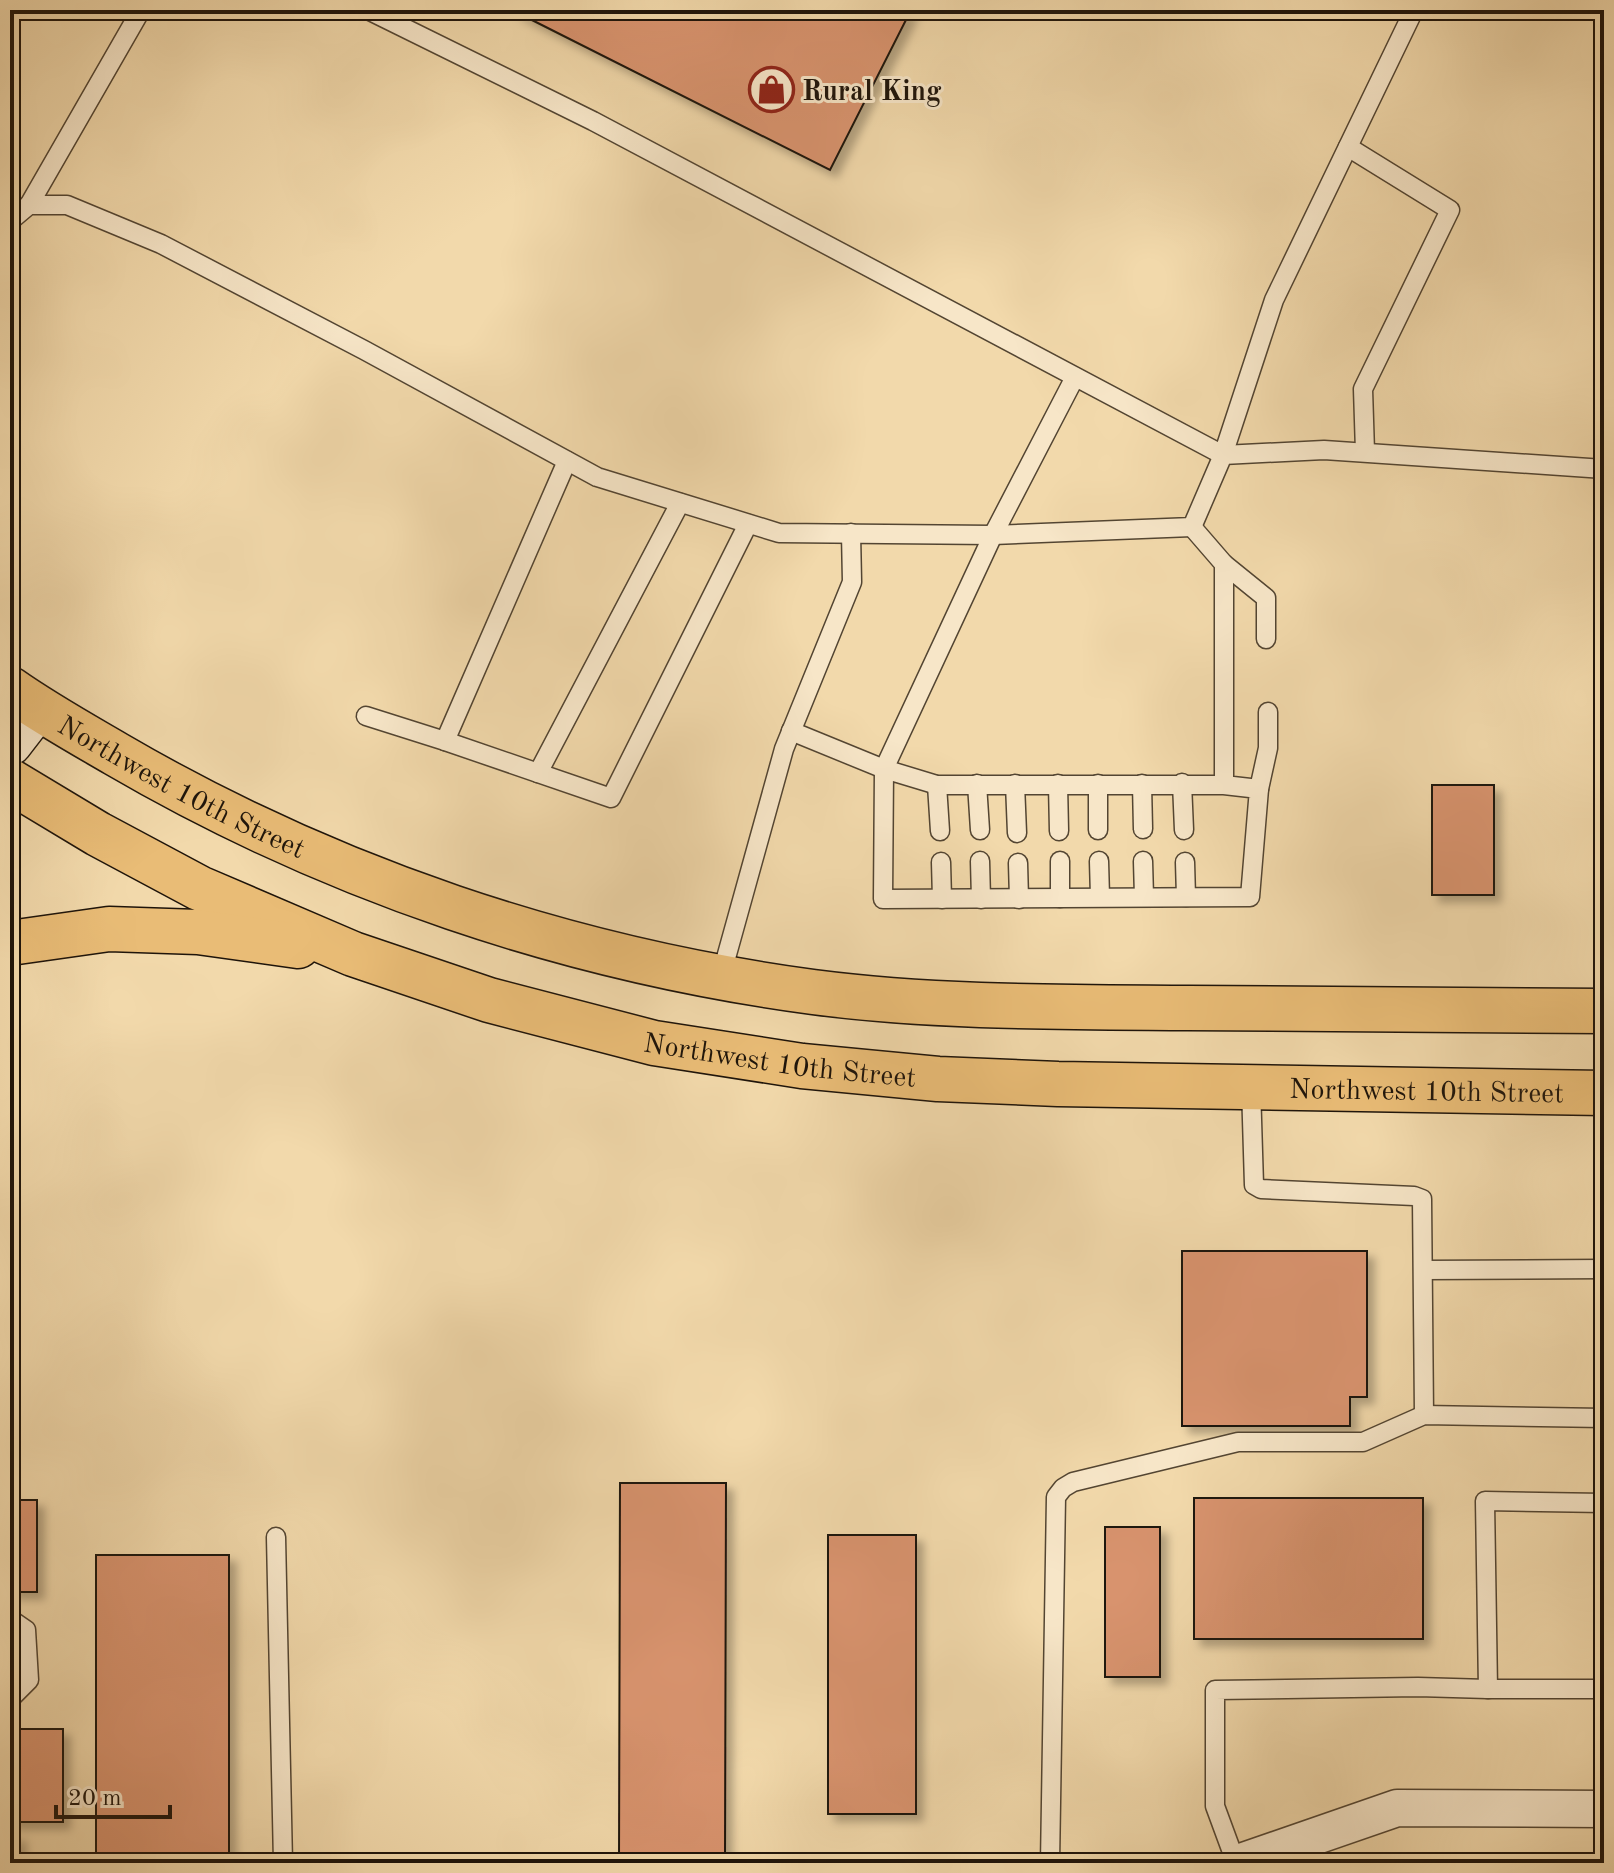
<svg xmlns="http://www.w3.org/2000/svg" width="1614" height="1873" viewBox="0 0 1614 1873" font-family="'Old Standard TT',serif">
	<defs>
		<filter id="shadow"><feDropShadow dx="7" dy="7" stdDeviation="4" flood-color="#0004"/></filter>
	</defs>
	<rect width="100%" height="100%" fill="#f2d9ab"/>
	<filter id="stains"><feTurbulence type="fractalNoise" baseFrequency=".0025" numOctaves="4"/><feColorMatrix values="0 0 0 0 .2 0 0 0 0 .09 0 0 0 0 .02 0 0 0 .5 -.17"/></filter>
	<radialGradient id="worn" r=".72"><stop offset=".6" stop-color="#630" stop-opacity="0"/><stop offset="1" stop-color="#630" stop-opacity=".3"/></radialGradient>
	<g fill="#d8936e" stroke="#1e140a" stroke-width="2" filter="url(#shadow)">
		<polygon points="512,10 911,10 830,170"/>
		<rect x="1432" y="785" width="62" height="110"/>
		<polygon points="1182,1251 1367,1251 1367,1397 1350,1397 1350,1426 1182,1426"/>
		<polygon points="620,1483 726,1483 725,1863 619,1863"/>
		<rect x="1194" y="1498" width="229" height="141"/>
		<rect x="10" y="1500" width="27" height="92"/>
		<rect x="1105" y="1527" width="55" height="150"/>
		<rect x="828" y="1535" width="88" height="279"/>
		<rect x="96" y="1555" width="133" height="308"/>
		<rect x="10" y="1729" width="53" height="93"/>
		<rect x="10" y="1835" width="9" height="28"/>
	</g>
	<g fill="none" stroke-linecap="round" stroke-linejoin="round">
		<defs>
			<g id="lane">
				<polyline points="368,10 593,121 1223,455 1274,300 1414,10"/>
				<polyline points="1348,147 1450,210 1363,389 1365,452"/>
				<polyline points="29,205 141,10"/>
				<polyline points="10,221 29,205 67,205 161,244 364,350 597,477 779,533 993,535 1192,527 1223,455 1324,450 1604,469"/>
				<polyline points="567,461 445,741 611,798 748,524"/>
				<polyline points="1192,527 1224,564 1224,785 1259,789 1250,897 883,899 884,769 937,785 1224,785"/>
				<polyline points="1224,564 1266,598 1266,639"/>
				<polyline points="366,716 445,741"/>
				<polyline points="791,731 884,769 993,535 1075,377"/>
				<polyline points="538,773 680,503"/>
				<polyline points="1182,783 1184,830"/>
				<polyline points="977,784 980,830"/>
				<polyline points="1015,784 1017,833"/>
				<polyline points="1058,784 1059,831"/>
				<polyline points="1098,784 1098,830"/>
				<polyline points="1142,784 1143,829"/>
				<polyline points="937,785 940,831"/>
				<polyline points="1259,789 1268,748 1268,712"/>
				<polyline points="980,861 981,899"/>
				<polyline points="1060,861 1060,898"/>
				<polyline points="1099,861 1100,897"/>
				<polyline points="1143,861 1144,897"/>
				<polyline points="941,862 942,899"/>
				<polyline points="1185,862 1186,897"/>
				<polyline points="1018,863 1019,899"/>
				<polyline points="721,976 784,749 852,582 851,533"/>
				<polyline points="1251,1087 1254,1185 1261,1189 1414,1196 1422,1199 1424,1415"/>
				<polyline points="1424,1270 1604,1269"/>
				<polyline points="1604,1503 1485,1501 1488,1689 1604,1689"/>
				<polyline points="276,1537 283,1863"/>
				<polyline points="10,1619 26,1630 29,1680 10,1699"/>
				<polyline points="1050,1863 1056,1497 1063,1488 1073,1482 1238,1442 1363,1442 1424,1415 1604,1418"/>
				<polyline points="1236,1863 1215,1806 1215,1690 1418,1687 1488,1689"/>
			</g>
			<polyline id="street" points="1238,1863 1397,1808 1604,1809"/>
			<polyline id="secondary" points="10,743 37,708"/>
			<g id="highway">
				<path id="s1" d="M10,689C44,713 80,733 116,754C330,879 568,959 813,992C937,1008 1063,1007 1188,1008C1326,1009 1465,1010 1604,1011"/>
				<path id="s2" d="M10,781L98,834L199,888L353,954L489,1000L654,1043L802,1066L938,1079L1058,1084L1604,1093"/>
				<polyline points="10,943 109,929 198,932 298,946"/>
			</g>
		</defs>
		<use href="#lane" stroke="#534532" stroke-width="21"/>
		<use href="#street" stroke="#534532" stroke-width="39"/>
		<use href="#secondary" stroke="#1e140a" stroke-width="47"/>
		<use href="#highway" stroke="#1e140a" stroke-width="47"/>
		<use href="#lane" stroke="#f7e6c8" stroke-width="18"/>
		<use href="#street" stroke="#f7e6c8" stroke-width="36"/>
		<use href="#secondary" stroke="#f7e6c8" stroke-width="44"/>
		<use href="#highway" stroke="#e9bc76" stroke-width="44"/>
	</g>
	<defs>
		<symbol id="shop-ring" viewBox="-11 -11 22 22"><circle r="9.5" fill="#f7e6c8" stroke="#8f2418" stroke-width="1.5"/><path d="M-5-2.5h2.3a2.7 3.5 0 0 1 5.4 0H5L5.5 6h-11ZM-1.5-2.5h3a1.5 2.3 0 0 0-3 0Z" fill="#8f2418"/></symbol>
	</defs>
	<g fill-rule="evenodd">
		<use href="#shop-ring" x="746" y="64" width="51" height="51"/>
	</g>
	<g text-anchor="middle" stroke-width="6" stroke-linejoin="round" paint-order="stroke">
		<g font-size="28" font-weight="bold" fill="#1e140a" stroke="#f7e6c8" text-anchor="start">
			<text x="802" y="100">Rural King</text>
		</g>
		<g font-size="28" fill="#1e140a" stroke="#f7e6c8">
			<text dy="10" stroke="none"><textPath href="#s1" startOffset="198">Northwest 10th Street</textPath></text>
			<text dy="10" stroke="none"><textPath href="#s2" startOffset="826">Northwest 10th Street</textPath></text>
			<text dy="10" stroke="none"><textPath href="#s2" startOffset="1474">Northwest 10th Street</textPath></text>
		</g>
	</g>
	<rect width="1614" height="1873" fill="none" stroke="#f2d9ab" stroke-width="40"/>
	<rect x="12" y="12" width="1590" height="1849" fill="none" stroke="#1e140a" stroke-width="4"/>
	<rect x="20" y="20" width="1574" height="1833" fill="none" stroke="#1e140a" stroke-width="2"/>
	<path d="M56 1805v12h114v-12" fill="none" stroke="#1e140a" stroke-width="4"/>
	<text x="68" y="1805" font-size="24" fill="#1e140a" stroke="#f7e6c8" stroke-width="6" paint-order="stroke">20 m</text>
	<rect width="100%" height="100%" filter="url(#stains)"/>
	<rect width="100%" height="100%" fill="url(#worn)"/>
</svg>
